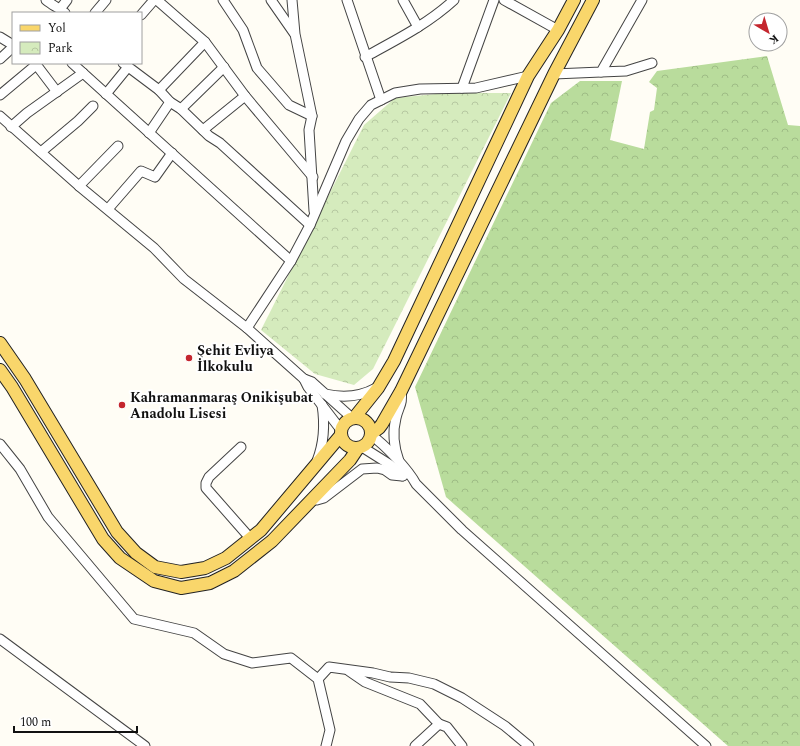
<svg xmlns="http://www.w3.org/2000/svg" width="800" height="746" viewBox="0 0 800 746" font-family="Spectral,serif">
	<defs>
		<pattern id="forest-crowns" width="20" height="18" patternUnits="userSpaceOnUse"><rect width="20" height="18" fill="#b9dc9c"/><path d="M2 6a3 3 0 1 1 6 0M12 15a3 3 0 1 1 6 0" fill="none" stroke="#9ebc85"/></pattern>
		<pattern id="park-crowns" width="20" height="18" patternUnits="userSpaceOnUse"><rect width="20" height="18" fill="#d5ebbd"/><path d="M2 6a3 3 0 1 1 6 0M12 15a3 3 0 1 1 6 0" fill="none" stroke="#b6c8a1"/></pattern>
	</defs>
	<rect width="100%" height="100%" fill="#fffdf5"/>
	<polygon fill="url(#forest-crowns)" points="767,56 788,125 800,126 800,746 728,746 446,497 415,387 551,103 580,81 622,81 610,140 644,149 650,112 654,110 657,88 649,82 657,71"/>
	<polygon fill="url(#park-crowns)" points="446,93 511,93 373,369 354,385 315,374 261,330 364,125 395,98"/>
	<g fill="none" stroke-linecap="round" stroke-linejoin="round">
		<defs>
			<g id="minor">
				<path d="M46,0C52,5 59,8 65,13"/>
				<polyline points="157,0 205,42 245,96 313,177"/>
				<polyline points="223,0 243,30 257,68 289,105 312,116"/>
				<polyline points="271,0 294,33"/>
				<polyline points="292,0 295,34 312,116 309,130 314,211"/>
				<polyline points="347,0 381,100"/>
				<polyline points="403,0 418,27"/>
				<polyline points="504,0 558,30"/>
				<polyline points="60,9 67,0"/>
				<polyline points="95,13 106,0"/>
				<polyline points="141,15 154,0"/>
				<polyline points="0,37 13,45"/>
				<path d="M365,57C396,40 428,24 454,0"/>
				<polyline points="0,59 13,47"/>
				<polyline points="35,63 57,92"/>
				<polyline points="72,63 291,261"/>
				<polyline points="123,63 159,90 170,102 181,109 209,136 220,143 310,225"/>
				<polyline points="601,72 626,71 652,63"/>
				<polyline points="554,74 601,72 642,0"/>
				<polyline points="462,88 494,0"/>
				<polyline points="159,90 205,42"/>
				<polyline points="106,94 128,67"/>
				<polyline points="0,95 36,65"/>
				<polyline points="181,109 224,67"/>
				<polyline points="0,116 79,186 154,248 184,279 247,328 304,379 312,382 352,418"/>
				<polyline points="11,127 27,113 83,73"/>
				<polyline points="203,130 245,96"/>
				<polyline points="149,133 170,102"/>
				<polyline points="41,152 78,121 93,106"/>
				<polyline points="79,186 118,146"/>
				<polyline points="108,209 141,171 155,177 172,153"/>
				<polyline points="247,328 291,261 310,225 346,141 359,119 371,105 395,93 420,89 476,88 528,76"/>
				<polyline points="304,379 308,387 341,430"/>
				<path d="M325,394C343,398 360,397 376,388"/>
				<path d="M371,435C385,445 408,469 416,484L462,530L706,746"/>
				<polyline points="0,444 20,469 48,517 134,619 194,633 224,654 252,663 291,658 318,679 330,730 326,746"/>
				<polyline points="241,447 209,477 206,483 206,488 250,538"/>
				<polyline points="362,447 389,464 403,476"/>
				<path d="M317,461C324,443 325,424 322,405"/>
				<path d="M399,461C394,447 392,433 396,418C399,405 403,405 401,391"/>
				<polyline points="311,500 317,500 324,498 362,469 377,468 385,470 392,475 402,476"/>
				<polyline points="0,639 145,746"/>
				<polyline points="349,671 365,682 420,704 439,724 415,746"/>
				<polyline points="318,679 329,667 373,673 390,677 409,678 434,684 462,698 505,726 529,746"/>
				<polyline points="439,724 447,727 462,746"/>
			</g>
			<g id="major">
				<polyline points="0,343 25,379 117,532 136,553 155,567 181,572 205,568 226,558 261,530 341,435"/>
				<polyline points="0,370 12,387 103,539 120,558 154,581 181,588 210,583 234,571 272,541 350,460 358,448"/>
				<circle cx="356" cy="433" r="15"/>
				<polyline points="354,418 378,388 394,361 528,76 558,30 574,0"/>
				<polyline points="371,434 379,428 382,424 401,391 554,74 593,0"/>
			</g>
		</defs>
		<use href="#minor" stroke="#444" stroke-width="11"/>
		<use href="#major" stroke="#222" stroke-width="14"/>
		<use href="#minor" stroke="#fff" stroke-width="9"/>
		<use href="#major" stroke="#f9d66b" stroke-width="12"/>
	</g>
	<g fill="#c4262e" stroke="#fff" stroke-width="1.5">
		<circle cx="189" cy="358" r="4"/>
		<circle cx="122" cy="405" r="4"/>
	</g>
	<g text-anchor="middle" stroke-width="4" stroke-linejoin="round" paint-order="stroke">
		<g font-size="14" font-weight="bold" fill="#111" stroke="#fff" text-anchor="start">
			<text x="197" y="355">Şehit Evliya<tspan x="197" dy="16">İlkokulu</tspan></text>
			<text x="130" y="402">Kahramanmaraş Onikişubat<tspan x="130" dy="16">Anadolu Lisesi</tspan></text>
		</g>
	</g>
	<rect x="12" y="12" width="130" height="52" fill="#ffffff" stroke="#a0a0a0"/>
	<rect x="20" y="25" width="20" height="6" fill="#f9d66b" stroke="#a0a0a0"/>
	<text x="48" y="32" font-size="12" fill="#111111">Yol</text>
	<rect x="20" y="42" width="20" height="12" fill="url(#park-crowns)" stroke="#a0a0a0"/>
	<text x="48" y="52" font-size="12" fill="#111111">Park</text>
	<g transform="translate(768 32) rotate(142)"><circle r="19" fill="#ffffff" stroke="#a0a0a0"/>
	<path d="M0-3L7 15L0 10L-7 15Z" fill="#c4262e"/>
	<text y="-6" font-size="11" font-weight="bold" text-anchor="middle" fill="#111111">K</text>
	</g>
	<path d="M14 726v6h123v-6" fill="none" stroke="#111111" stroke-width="2"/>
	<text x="20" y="726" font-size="12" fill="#111111" stroke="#ffffff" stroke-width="3" paint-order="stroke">100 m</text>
</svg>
